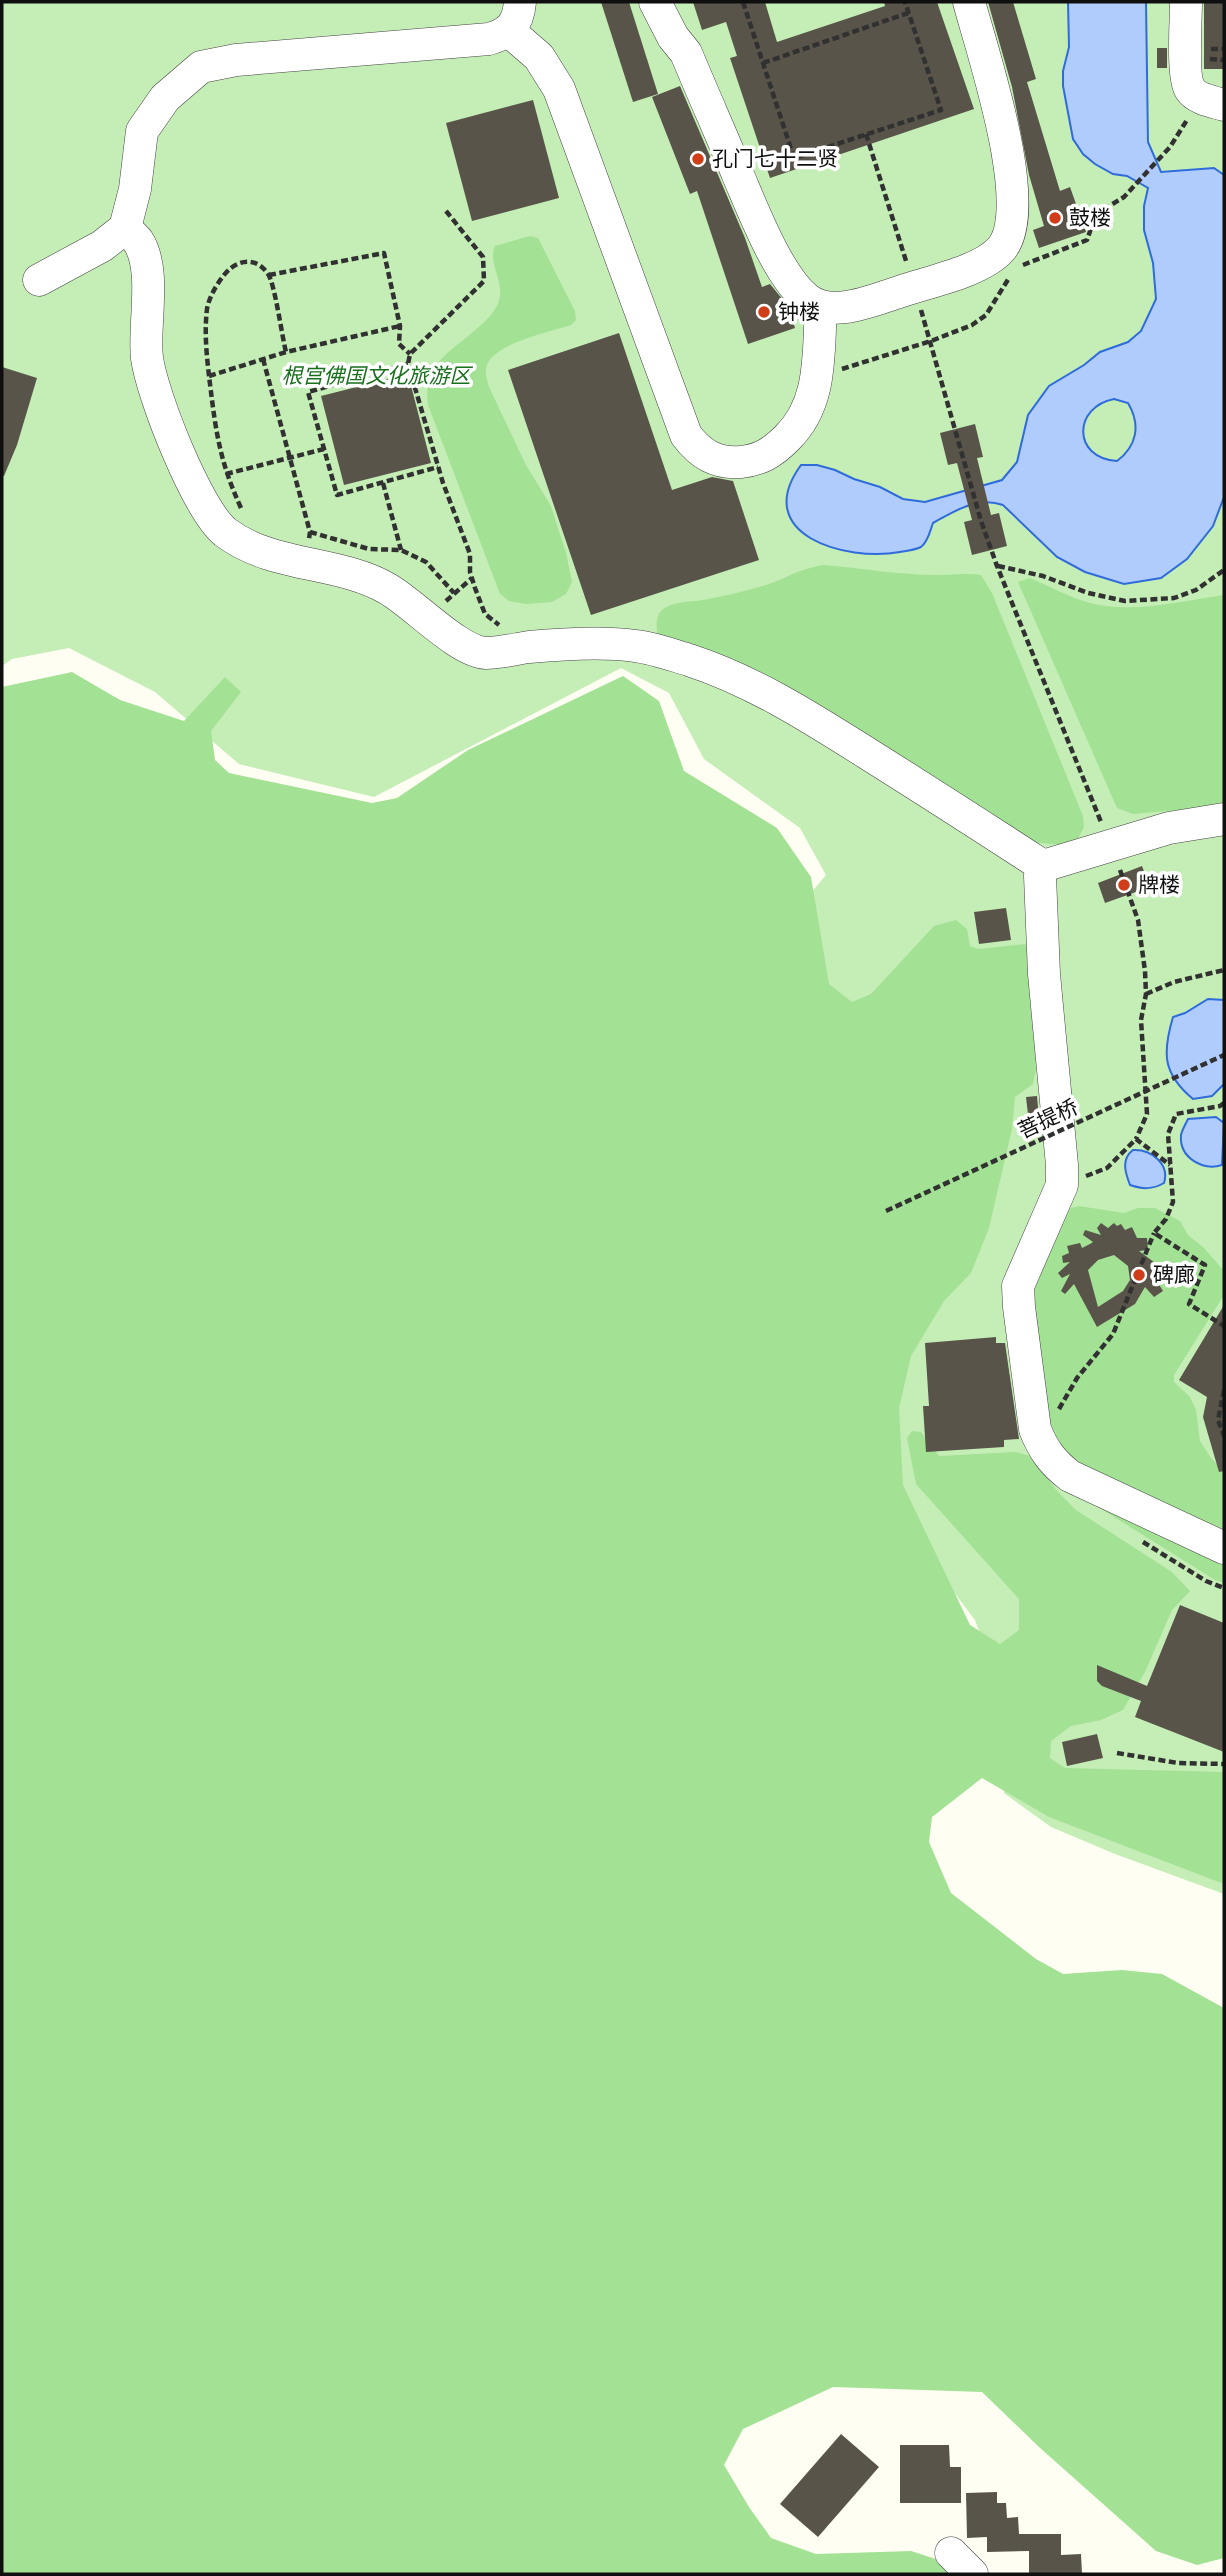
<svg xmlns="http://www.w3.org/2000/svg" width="1226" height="2576" viewBox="0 0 1226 2576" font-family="'Times New Roman','Noto Sans SC',serif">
	<rect width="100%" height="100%" fill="#fefff2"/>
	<polygon fill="#c5eeb6" points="2,2 1224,2 1224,1894 1115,1854 1051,1827 1004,1793 989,1658 975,1620 871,1483 777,933 826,875 800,828 704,759 669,693 621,668 374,797 239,764 155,692 69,648 12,659 2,666"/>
	<g fill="#a3e194">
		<path d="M530,236L538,238L575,311L576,320L571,325C550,332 495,343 487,365C484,373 487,379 489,387L526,465L551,506L566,553L572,582L566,594L552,602L526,604L509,601L500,594L428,405C427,394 426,382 431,373C442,351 478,333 493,312C512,287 486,267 495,246Z"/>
		<path d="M823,565C861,568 899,575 938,575C953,575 966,573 981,575L992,593L1083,816L1084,827L1077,841C1061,847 1042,843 1025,841L659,642C657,633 654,618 661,611C671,601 691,602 703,600C729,595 758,589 782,579C796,572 807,568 823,565Z"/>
		<path d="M1030,578C1050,586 1068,597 1090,603C1133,614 1181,601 1224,595V806L1133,814L1117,808L1018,582Z"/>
		<polygon points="72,672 120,700 184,721 225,677 241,692 211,731 215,760 229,773 372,803 397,798 468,750 623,676 659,701 684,771 777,828 811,877 829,984 852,1002 871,994 934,926 956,920 967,929 970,946 978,949 1025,944 1030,953 1036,1069 1033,1084 1015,1097 1012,1129 989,1228 971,1273 944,1301 911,1356 899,1408 903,1485 970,1625 1000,1644 1019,1630 1019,1599 916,1484 907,1438 912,1431 921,1432 939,1456 1015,1452 1031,1456 1057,1491 1076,1510 1172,1572 1190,1591 1172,1610 1145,1672 1123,1710 1101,1720 1071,1726 1051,1741 1050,1758 1065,1768 1224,1772 1224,1884 1049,1817 982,1778 932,1817 929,1842 951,1893 1036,1959 1063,1974 1122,1970 1162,1974 1224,2008 1224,2558 1197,2565 1156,2551 1039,2447 982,2392 833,2387 743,2429 724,2465 749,2507 771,2538 816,2554 911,2551 942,2561 955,2574 2,2574 2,687"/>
		<polygon points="1079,1206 1124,1213 1138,1208 1155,1208 1180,1221 1188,1235 1204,1248 1224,1271 1224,1295 1174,1375 1174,1382 1190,1397 1196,1410 1200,1441 1211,1458 1224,1471 1224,1542 1051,1448 1029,1321 1035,1261 1063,1210"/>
		<polygon points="1085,1497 1224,1555 1224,1583 1215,1580 1095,1505"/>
	</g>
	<g fill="#b0ccfc" stroke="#2f6bdb" stroke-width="2" fill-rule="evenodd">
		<path d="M1068,2H1146L1148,142L1161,172L1214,168L1224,175V497L1213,526L1187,559L1161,578L1124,584L1085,572L1057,557L1003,505C977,496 955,511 933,523C930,531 928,542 921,547C915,550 906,551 900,552C846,562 750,535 801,465H817L835,470L854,479L880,487L903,499L925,502L1002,480L1017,462L1028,415L1049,386L1084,365L1100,352L1128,342L1141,331L1156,299L1153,263L1144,230V206L1148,188L1127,176L1113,174L1095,164L1083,154L1073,139L1063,86V71L1069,47ZM1114,399L1128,403C1141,425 1137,446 1117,461C1072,458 1073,407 1114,399Z"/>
		<path d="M1208,999L1224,1000V1084L1212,1096L1193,1099C1163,1074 1162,1054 1173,1017L1185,1013Z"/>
		<path d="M1216,1117L1224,1123L1222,1165C1203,1171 1179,1158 1181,1135C1182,1130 1186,1123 1188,1119Z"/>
		<path d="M1133,1150C1151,1149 1170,1164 1164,1183C1152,1190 1142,1189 1130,1185C1125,1172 1121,1159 1133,1150Z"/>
	</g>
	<g fill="#59544a" fill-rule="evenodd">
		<polygon points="601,2 629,2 658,94 633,102"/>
		<polygon points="693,2 765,2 777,42 885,6 884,2 937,2 974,109 770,178 730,58 737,56 726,22 702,30"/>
		<polygon points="988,2 1013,2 1036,79 1027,82 1060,191 1070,187 1086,232 1039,248 1033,230 1044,226 1029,175 1012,87"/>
		<rect x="1204" y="2" width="20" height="67"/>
		<rect x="1157" y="48" width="10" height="20"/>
		<polygon points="680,86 745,238 762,287 770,284 788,306 795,328 748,344 697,191 690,194 652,97"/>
		<polygon points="533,100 559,198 472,221 446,123"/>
		<polygon points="619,333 672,490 712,477 733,481 759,560 591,615 508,370"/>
		<polygon points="2,367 37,378 17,445 4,476 2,476"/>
		<polygon points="408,374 431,463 344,485 321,396"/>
		<polygon points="975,424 983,457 977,458 991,515 999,513 1007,546 972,555 964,522 972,520 957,463 948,465 940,433"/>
		<polygon points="1142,866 1150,887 1105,903 1098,883"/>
		<polygon points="1006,908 1011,940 979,944 974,912"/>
		<polygon points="1037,1096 1040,1131 1030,1132 1026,1097"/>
		<path d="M1101,1223L1108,1228L1114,1223L1117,1226L1121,1224L1125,1230L1132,1227L1137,1238H1147L1148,1250L1139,1251L1166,1271L1158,1283L1163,1291L1154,1297L1145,1287L1135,1304L1097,1327L1074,1284L1065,1294L1061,1291L1070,1274L1062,1278L1058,1273L1070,1262L1063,1263L1062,1256L1069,1253L1067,1246L1080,1243L1082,1248L1090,1244L1093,1242L1083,1235L1085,1230L1101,1235L1097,1228ZM1114,1255L1128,1266L1130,1280L1123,1291L1098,1307L1088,1270L1098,1260Z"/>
		<polygon points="1224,1305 1224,1471 1219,1472 1203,1417 1207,1397 1179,1380"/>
		<polygon points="996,1337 996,1343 1005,1343 1019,1439 1004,1440 1004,1447 926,1452 923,1406 929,1406 925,1343"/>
		<polygon points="1180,1605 1224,1623 1224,1752 1135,1717 1141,1701 1102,1686 1097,1681 1097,1665 1147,1686"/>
		<polygon points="1097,1734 1103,1758 1067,1766 1062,1742"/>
		<polygon points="841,2434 879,2467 818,2537 780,2504"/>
		<polygon points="900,2445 949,2445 950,2467 961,2467 961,2503 900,2503"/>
		<polygon points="997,2492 997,2503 1006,2503 1007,2518 1018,2517 1019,2534 1061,2534 1061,2555 1081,2554 1082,2574 1029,2574 1029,2551 987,2552 987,2537 967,2538 966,2493"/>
	</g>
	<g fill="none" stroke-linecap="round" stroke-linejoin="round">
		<defs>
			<g id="minor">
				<path d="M655,2L673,37L686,53C703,94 721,134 738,175C753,210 778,276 807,299C832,319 873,300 899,292C927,282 981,272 1001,249C1036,209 982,51 969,2"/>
				<path d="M1186,2C1186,19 1182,77 1190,89C1196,99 1214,102 1224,105"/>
				<path d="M509,31L539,57L559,89L686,435C700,454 716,464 741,462C761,460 773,452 787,438C823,403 818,353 821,307"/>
				<path d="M125,228C129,232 135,237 138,241C157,270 143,325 147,358C152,395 197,509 225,532C272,568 338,560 388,589C414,604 459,652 486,653C500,653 515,649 529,647C561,644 603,641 635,646C653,648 672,655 689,660C753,681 808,716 865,752C924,789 983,827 1043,866"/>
				<path d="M39,280L102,246L125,228L135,189L142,131L165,98L201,67L236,60L489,39C510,33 518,24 520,2"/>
				<path d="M1043,866L1040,876L1044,974L1062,1165V1185L1018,1286L1019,1307L1035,1429C1043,1450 1053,1463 1070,1476L1224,1548"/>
				<polyline points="1043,866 1169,828 1224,819"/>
				<polyline points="951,2553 972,2574"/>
			</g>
		</defs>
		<use href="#minor" stroke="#424242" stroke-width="33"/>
		<g stroke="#313131" stroke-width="4.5" stroke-dasharray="7 3.5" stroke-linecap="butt">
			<polyline points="743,2 794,158 941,110 905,2"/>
			<polyline points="1211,49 1224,49"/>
			<polyline points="1210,59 1224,60"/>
			<polyline points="763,63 908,13"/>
			<polyline points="866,134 907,264"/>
			<polyline points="446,211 483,257 484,281 410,354 408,364 443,483 470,554 470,572 475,588 485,614 499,625"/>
			<polyline points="1023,265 1087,240 1096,214 1124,197 1170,147 1187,120"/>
			<polyline points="269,275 384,253 400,326 399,344 410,354"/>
			<polyline points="921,310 981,521 997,566 1101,822"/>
			<polyline points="263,359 310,532 309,539"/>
			<polyline points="408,364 308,392 337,495 438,467"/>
			<polyline points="842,369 931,341 972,325 986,315 1009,278"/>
			<polyline points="209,376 286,352 400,326"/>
			<polyline points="226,474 324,449"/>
			<polyline points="383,483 401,550"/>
			<path d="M241,508C220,462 216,433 210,384C207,360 204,333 207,309C209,296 221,276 231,268C244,258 259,260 268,274C275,284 282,337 286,352"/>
			<polyline points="310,532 369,549 401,550 426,562 454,593"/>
			<polyline points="998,566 1043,576 1088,593 1125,601 1174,598 1196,590 1224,570"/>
			<polyline points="446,601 472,578"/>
			<polyline points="1120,870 1138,920 1145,971 1146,994 1141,1020 1147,1114 1136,1139"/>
			<polyline points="1146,994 1174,982 1224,970"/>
			<polyline points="1224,1103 1220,1106 1176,1114 1168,1134 1173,1202 1166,1219 1154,1233 1205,1265 1189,1304 1224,1326"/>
			<polyline points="1086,1176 1107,1168 1136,1139 1170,1165"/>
			<polyline points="1224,1390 1218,1420 1224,1436"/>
			<polyline points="1059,1409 1077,1378 1113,1334 1154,1233"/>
			<polyline points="1143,1542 1206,1581 1224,1588"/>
			<polyline points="1117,1753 1178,1763 1224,1764"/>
		</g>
		<use href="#minor" stroke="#fff" stroke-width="32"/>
		<polyline stroke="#313131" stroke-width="4.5" stroke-dasharray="7 3.5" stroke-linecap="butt" points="886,1211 1224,1055"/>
	</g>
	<g fill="#cf3e18" stroke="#fff" stroke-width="2.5">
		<circle cx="698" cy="159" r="7"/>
		<circle cx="1055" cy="218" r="7"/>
		<circle cx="764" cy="312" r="7"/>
		<circle cx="1124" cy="885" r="7"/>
		<circle cx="1139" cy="1275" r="7"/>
	</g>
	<g text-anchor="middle" stroke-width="7" stroke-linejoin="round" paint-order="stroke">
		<g font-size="21" fill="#0f0f0f" stroke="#fff" text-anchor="start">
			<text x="712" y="166">孔门七十二贤</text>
			<text x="1069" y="225">鼓楼</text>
			<text x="778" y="319">钟楼</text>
			<text x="1138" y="892">牌楼</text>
			<text x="1153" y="1282">碑廊</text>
		</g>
		<g font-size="21" font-style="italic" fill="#186f1c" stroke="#fff">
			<text x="376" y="383">根宫佛国文化旅游区</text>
		</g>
		<g font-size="21" fill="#0f0f0f" stroke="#fff">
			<text transform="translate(1048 1119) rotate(-25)" y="7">菩提桥</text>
		</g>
	</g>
	<rect width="1226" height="2576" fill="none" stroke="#0f0f0f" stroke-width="7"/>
</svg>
